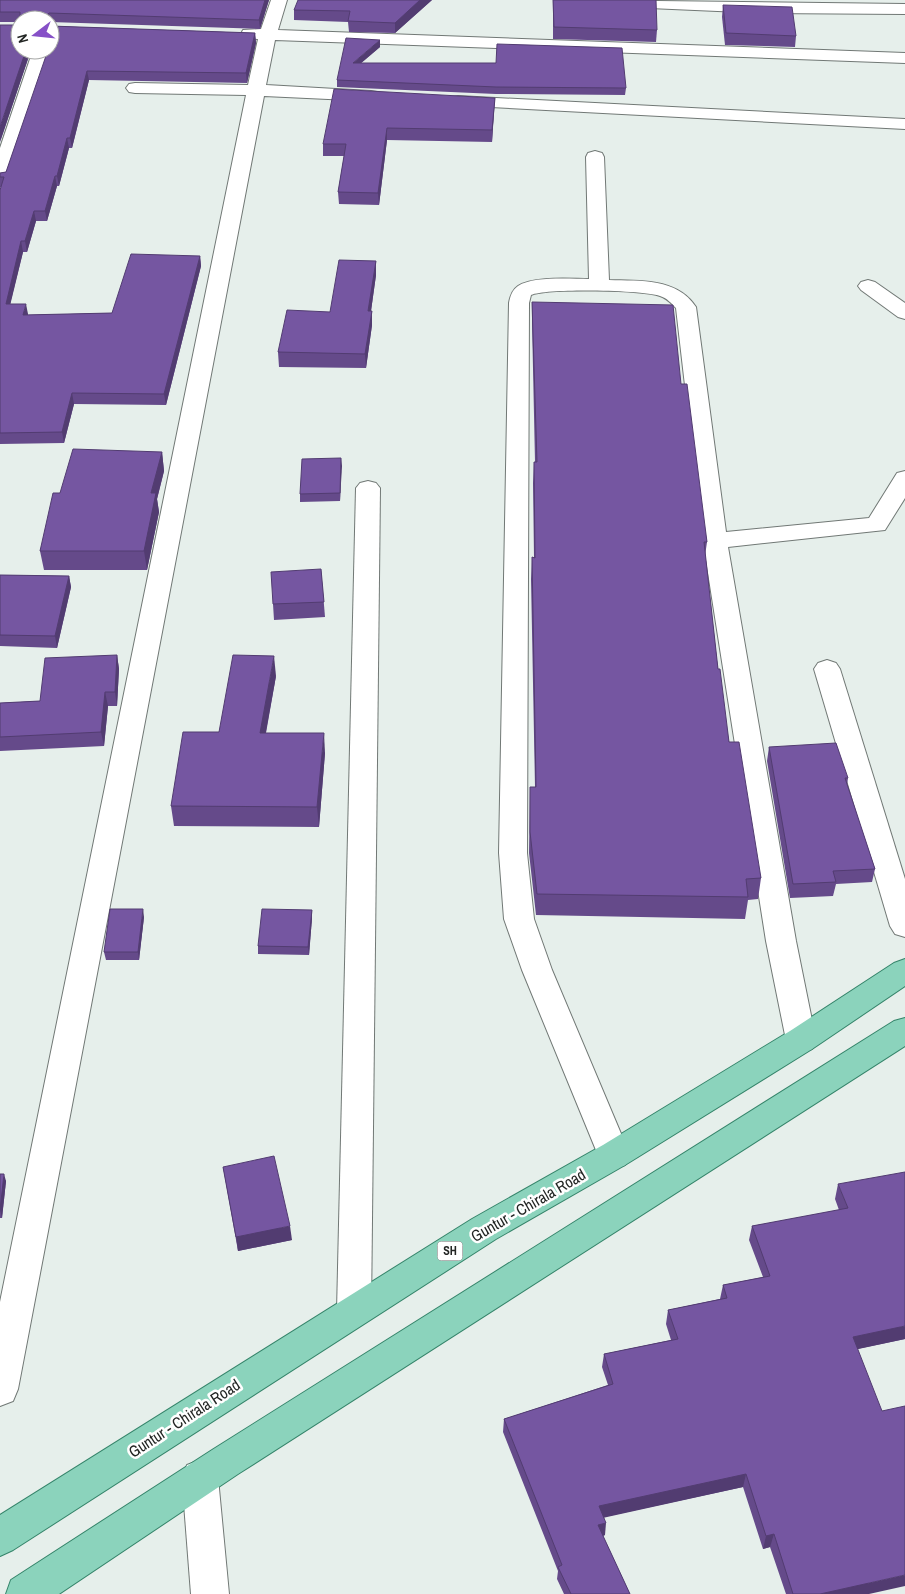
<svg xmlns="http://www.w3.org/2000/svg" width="905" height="1594" viewBox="0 0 905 1594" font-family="'Archivo Narrow',sans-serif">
	<rect width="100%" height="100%" fill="#e6efeb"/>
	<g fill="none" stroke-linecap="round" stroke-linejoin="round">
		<defs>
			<g id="minor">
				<polygon points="271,0 287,0 278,30 905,53 905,63 275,40 266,85 371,91 377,92 380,96 377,100 371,101 264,96 18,1389 13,1401 0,1406 0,1302 246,95 135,93 129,92 126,88 129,84 135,83 248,85 258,39 243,38 241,34 243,30 261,29"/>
				<polygon points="573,0 905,4 905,14 763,13 581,5 575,4"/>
				<polygon points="50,49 51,50 9,176 7,180 0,182 0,148 33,50"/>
				<polygon points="458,96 905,119 905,129 452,105 449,101 452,97"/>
				<path d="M595,151L602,153L604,157L609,280C641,281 677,278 696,307L726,532L869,518L897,473L905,471V498L885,530L728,547L796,941L816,1040L812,1049L801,1052L790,1049L786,1040L766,941L703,541L676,308C671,303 667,298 660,296C642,290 548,288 531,295L529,303L527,853L534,919L552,970L630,1155L625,1165L614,1169L603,1165L598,1155L522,970L504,919L499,853L509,303C510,297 512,290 518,286C533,276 570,279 589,279L586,157L588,153Z"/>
				<polygon points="868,280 875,282 905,303 905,319 898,317 861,290 858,286 861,282"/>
				<polygon points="368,481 376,483 380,488 371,1311 366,1322 354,1327 342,1322 337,1311 356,488 360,483"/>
				<polygon points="827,660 836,663 840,669 905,879 905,937 895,934 890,926 814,669 818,663"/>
				<polygon points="200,1460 213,1465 218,1478 229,1594 191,1594 182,1478 187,1465"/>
			</g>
			<g id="major">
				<polygon points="905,959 905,986 812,1049 625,1165 496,1239 13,1550 0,1556 0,1515 472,1219 603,1145 790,1031 894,963"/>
				<polygon points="905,1018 905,1046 238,1474 59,1594 6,1594 11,1580 212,1450 894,1021"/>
			</g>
		</defs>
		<use href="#minor" stroke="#717875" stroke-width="2"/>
		<use href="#major" stroke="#35846a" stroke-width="2"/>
		<use href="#minor" fill="#fff" fill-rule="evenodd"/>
		<use href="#major" fill="#8bd3bc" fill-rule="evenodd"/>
	</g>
	<g fill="#654a8a">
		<polygon points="0,0 269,0 260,29 50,22 50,20 20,20 20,50 31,50 0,142 20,25 20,22 0,22"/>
		<polygon points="432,0 395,33 349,32 348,22 294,20 294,10"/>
		<polygon points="553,0 657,30 656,42 553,39"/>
		<polygon points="723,5 796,36 795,47 725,45 722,17"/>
		<polygon points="50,26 255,33 256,43 247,83 89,80 72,148 69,148 59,186 57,186 47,221 36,221 27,252 23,252 10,304 28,314 28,315 112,313 200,256 201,266 166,405 74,404 64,443 0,444 0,190 1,187 0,187 0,173 6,172 50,50"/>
		<polygon points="380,40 380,47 361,63 626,88 625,95 496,94 337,87 337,80"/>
		<polygon points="495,98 492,142 387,140 379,205 339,204 338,192 344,156 323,156 323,144"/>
		<polygon points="376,261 376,275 371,311 372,311 372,325 366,368 279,367 278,352 330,312"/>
		<polygon points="532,302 681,384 707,542 705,556 718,669 729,742 761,878 758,899 748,900 745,919 536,915 529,853 530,787 535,787 531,579 532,557 534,557 533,483 534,462 535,462 532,322"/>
		<polygon points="162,452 164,471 157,499 159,512 147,570 44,570 40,551 60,493"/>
		<polygon points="341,458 340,501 300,502 300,494"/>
		<polygon points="321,569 325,617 274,620 273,604"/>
		<polygon points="0,575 69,576 71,587 57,648 0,646"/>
		<polygon points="117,655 119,669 117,706 108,706 104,746 0,751 0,703 40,701"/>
		<polygon points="276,676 266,733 325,753 319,827 174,826 171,806 219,732"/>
		<polygon points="769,747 848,778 847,785 875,869 872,882 836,884 833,896 790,898 767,761"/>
		<polygon points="312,910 312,918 309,955 258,954 258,946"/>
		<polygon points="144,917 139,960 106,960 104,952"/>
		<polygon points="223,1167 292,1240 238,1251"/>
		<polygon points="0,1174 6,1181 2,1218 0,1218"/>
		<polygon points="838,1184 905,1339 857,1349 869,1594 786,1594 770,1547 763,1549 743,1487 604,1517 605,1535 603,1536 630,1594 564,1594 557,1579 558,1571 503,1432 504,1419 608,1385 602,1367 604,1354 671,1340 666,1324 668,1310 720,1299 723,1285 763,1277 749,1240 752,1226 839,1210 835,1199"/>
	</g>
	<g fill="#523c71">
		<polygon points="265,0 269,0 260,29 259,20"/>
		<polygon points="420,0 432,0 395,33 395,23"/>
		<polygon points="49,13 50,20 47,20 47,15"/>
		<polygon points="255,33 256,43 247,83 246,73"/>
		<polygon points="380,40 380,47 353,70 353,63"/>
		<polygon points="26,50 31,50 0,142 0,127"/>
		<polygon points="87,71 89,80 72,148 70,138"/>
		<polygon points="495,98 494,110 492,142 492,130"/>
		<polygon points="387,128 387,140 379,205 378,193"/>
		<polygon points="67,138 69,148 59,186 57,176"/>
		<polygon points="55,176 57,186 47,221 45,211"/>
		<polygon points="34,211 36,221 27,252 25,241"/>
		<polygon points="21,241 23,252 8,314 6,304"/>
		<polygon points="200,256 201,266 166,405 164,394"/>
		<polygon points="376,261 376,275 369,325 368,311"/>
		<polygon points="26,304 28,314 25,326 23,315"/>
		<polygon points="372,311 372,325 366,368 365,354"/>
		<polygon points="72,393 74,404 64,443 62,432"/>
		<polygon points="162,452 164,471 157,499 159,512 147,570 144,551 151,493"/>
		<polygon points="341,458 342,466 340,501 340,493"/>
		<polygon points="69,576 71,587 57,648 55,636"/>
		<polygon points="117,655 119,669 117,706 115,692"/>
		<polygon points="274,656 276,676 262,753 260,733"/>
		<polygon points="105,692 108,706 104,746 101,732"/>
		<polygon points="324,733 325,753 319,827 317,807"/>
		<polygon points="143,909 144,917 139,960 138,952"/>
		<polygon points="312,910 312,918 309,955 308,947"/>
		<polygon points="4,1174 6,1181 2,1218 0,1210"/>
		<polygon points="290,1226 292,1240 238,1251 236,1237"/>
		<polygon points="905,1326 905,1339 849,1351 853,1337"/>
		<polygon points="746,1474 743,1487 598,1519 599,1506"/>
		<polygon points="606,1523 605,1535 596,1538 598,1525"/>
		<polygon points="774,1534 770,1547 763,1549 766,1536"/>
		<polygon points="905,1575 905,1586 869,1594 820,1594"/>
	</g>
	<g fill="#7556a1" stroke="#523c71">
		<polygon points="0,0 265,0 259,20 49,13 47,15 47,20 20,20 20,50 26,50 0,127 0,25 20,25 20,12 0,12"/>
		<polygon points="298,0 420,0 395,23 348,21 350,11 294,10"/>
		<polygon points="553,0 656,0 657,30 554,27"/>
		<polygon points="723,5 792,7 796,36 726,33"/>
		<polygon points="50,26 255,33 246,73 87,71 70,138 67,138 57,176 55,176 45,211 34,211 25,241 21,241 6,304 26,304 23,315 112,313 131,254 200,256 164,394 72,393 62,432 0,433 0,190 4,177 0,177 0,173 6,172 48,50 50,50 50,45 51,41 50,39"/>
		<polygon points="346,38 380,40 353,63 496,63 497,44 622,48 626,88 496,87 337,80"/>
		<polygon points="334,89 495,98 492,130 387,128 378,193 338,192 346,144 323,144"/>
		<polygon points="339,260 376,261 368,311 372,311 365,354 278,352 287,310 330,312"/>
		<polygon points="532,302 673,305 681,384 687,384 707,542 704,542 718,669 720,669 729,742 739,742 761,878 746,879 748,897 537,894 530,832 530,787 536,787 532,557 535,558 534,462 537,462"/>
		<polygon points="73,449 162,452 151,493 156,493 144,551 40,551 53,493 60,493"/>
		<polygon points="341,458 340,493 300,494 302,459"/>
		<polygon points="321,569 324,602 273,604 271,572"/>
		<polygon points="0,575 69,576 55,636 0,635"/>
		<polygon points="117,655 115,692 105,692 101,732 0,737 0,703 40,701 45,658"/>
		<polygon points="233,655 274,656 260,733 324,733 317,807 171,806 183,732 219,732"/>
		<polygon points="836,743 848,778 845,778 875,869 833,871 836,882 793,884 769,747"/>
		<polygon points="110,909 143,909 138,952 104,952"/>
		<polygon points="262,909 312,910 308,947 258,946"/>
		<polygon points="274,1156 290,1226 236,1237 223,1167"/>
		<polygon points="905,1172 905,1326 853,1337 882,1411 905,1406 905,1575 820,1594 793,1594 774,1534 766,1536 746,1474 599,1506 606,1523 598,1525 630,1594 571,1594 558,1567 562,1565 504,1419 613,1384 604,1354 678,1339 668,1310 727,1298 723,1285 770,1276 752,1226 848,1208 838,1184"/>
		<polygon points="0,1174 4,1174 0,1210"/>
	</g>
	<g text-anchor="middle" stroke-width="5" stroke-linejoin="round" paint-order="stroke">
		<rect fill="#fff" stroke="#656766" stroke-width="1" x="437.5" y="1241.5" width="25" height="19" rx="4"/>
		<g font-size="12" font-weight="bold" fill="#232624">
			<text x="450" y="1255">SH</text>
		</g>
		<g font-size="16" fill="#232624" stroke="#fff">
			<text transform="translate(528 1205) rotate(-30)" y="6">Guntur - Chirala Road</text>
			<text transform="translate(184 1418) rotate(-33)" y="6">Guntur - Chirala Road</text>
		</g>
	</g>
	<g transform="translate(35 35) rotate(254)"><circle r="24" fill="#ffffff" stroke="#a7a8a7"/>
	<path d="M0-4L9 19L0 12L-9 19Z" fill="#8650c7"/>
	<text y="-8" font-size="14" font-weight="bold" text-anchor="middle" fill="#232624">N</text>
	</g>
</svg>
